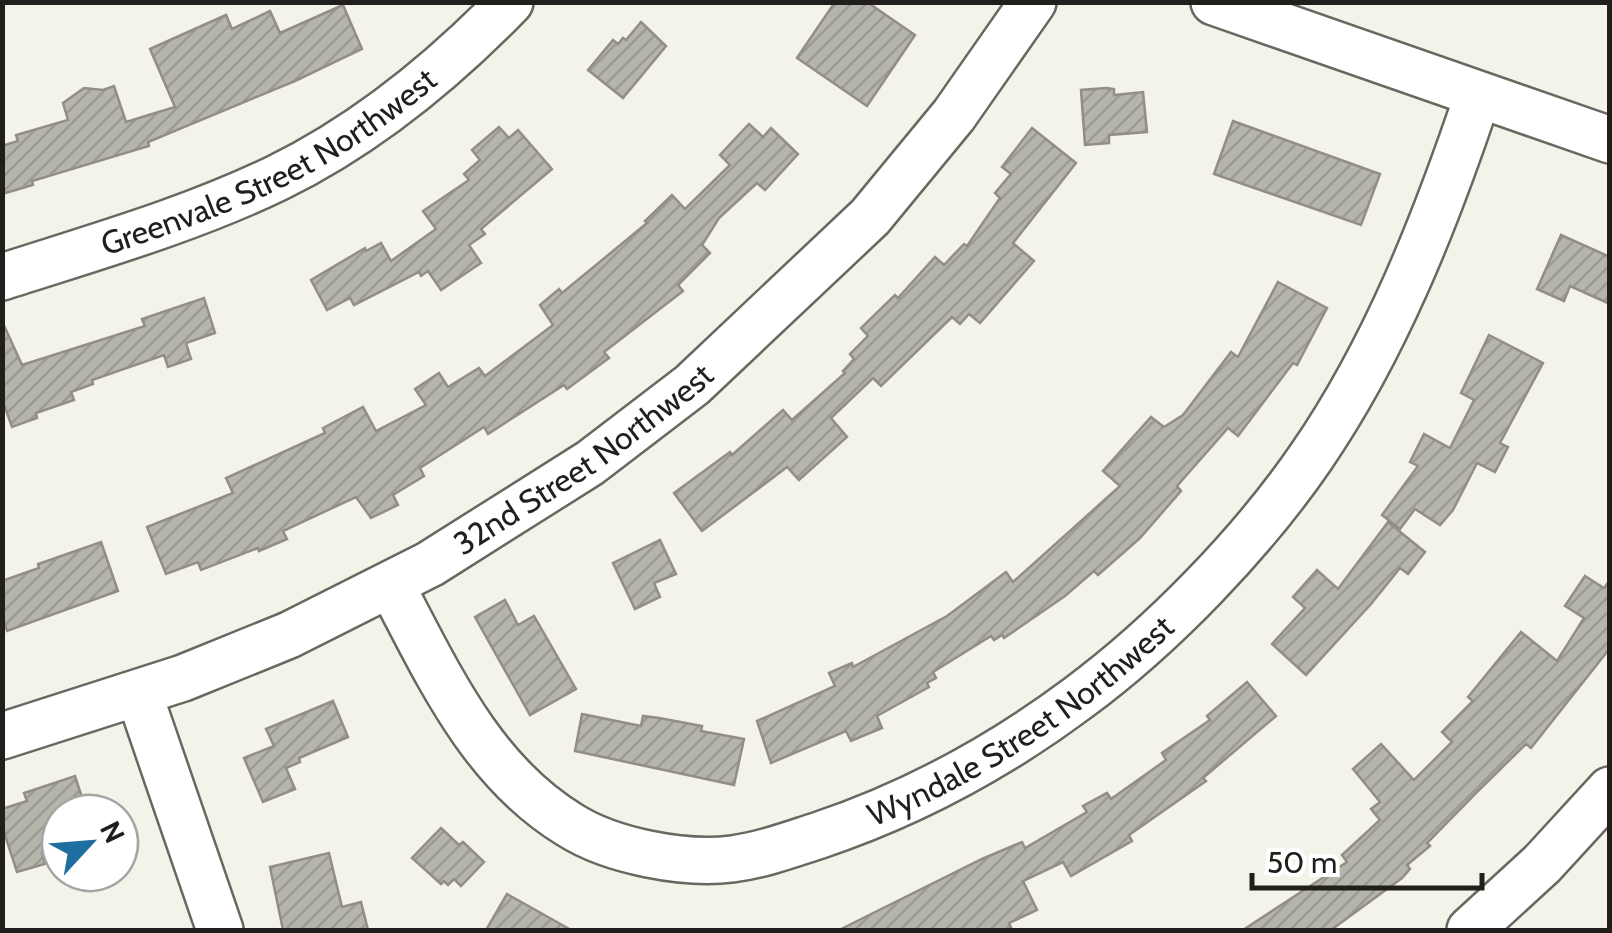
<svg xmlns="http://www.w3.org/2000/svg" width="1612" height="933" viewBox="0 0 1612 933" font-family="Cabin,sans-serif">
	<defs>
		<pattern id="building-hatch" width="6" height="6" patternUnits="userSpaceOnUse" patternTransform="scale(2.5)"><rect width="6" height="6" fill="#b6b5ac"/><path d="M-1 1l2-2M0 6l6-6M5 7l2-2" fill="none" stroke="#9c9b93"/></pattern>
	</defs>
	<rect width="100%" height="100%" fill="#f4f3ea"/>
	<g fill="url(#building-hatch)" stroke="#908e86" stroke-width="2.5">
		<polygon points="835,2 867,2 915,35 867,106 797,58"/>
		<polygon points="343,5 362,49 295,81 148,142 149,146 32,181 33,185 2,194 2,146 18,141 16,135 68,120 63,103 84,88 103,90 114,86 126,122 175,107 150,49 226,15 232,29 270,11 280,33"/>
		<polygon points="641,22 666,46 623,98 588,70 613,40 618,44 623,38 626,40"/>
		<polygon points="1106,88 1114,89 1114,95 1143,92 1147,132 1109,135 1109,143 1085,145 1081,90"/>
		<polygon points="1233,121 1380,174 1361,225 1214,174"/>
		<polygon points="749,124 763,137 771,128 798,154 765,190 757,183 719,218 702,245 710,253 678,285 683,291 604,352 609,358 567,389 564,385 488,434 484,427 420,468 424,476 393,495 398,505 371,518 356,497 283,531 287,539 259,551 258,548 201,570 198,562 166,574 147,527 233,493 226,478 325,433 323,428 363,407 376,431 426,405 415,389 439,373 448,387 479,368 485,376 553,325 540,305 559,289 562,293 647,223 645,221 672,195 685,209 730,165 720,155"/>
		<polygon points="499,127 509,138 518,130 552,169 481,229 485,234 469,245 481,263 441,290 428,271 421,276 419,272 354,305 350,298 327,310 311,280 365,248 366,251 381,243 391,261 436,229 423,211 469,180 464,174 480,160 472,150"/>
		<polygon points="1032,128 1076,163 1013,243 1034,261 980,323 969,314 960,324 952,317 881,386 873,378 831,418 847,437 799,480 787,467 702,531 674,493 730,452 732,455 783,410 792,420 845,373 843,371 854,359 850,354 868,336 861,328 895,295 898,298 935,257 944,265 964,244 967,246 1000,198 995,193 1011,174 1002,167"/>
		<polygon points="1561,235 1610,257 1610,304 1570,286 1564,301 1537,289"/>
		<polygon points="1278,282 1327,308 1297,365 1293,363 1238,436 1228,428 1177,486 1181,491 1140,538 1098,575 1094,571 1065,596 1004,638 1002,635 994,640 991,636 933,672 936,678 927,683 929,687 877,716 882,728 851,741 846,731 771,763 757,721 835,686 829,673 852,663 853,667 947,616 1006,572 1013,582 1120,486 1103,471 1151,417 1164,427 1183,415 1231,352 1238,357"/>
		<polygon points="204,298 215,333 186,343 191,359 168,367 164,355 92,380 93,384 71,392 74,400 36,413 37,418 12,427 2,399 2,321 22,365 145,326 142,319"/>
		<polygon points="1489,335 1543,363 1500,443 1508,447 1495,472 1477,463 1453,510 1440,525 1415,509 1400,529 1382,515 1418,466 1410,462 1424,434 1450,448 1474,400 1461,393"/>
		<polygon points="1388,522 1425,552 1408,574 1400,568 1371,604 1306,675 1272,644 1305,608 1293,597 1317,570 1338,589"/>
		<polygon points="660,540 676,574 654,583 660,597 635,609 613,563"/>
		<polygon points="101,542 118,591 7,631 2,616 2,581 39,568 38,564"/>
		<polygon points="1585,576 1604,588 1610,580 1610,648 1531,748 1526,744 1477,792 1427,843 1430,846 1407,865 1410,869 1402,878 1331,930 1243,930 1347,862 1342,855 1380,820 1371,809 1380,802 1353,769 1381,744 1414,780 1452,742 1442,732 1473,701 1468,697 1521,632 1557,661 1584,618 1565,606"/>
		<polygon points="505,600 518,625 534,616 576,689 530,715 475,617"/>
		<polygon points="1247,682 1276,716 1203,778 1206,781 1129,835 1132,841 1071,876 1063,862 1023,881 1037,910 1009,923 1012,930 839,930 982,859 1022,842 1025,848 1087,812 1083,806 1107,793 1111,799 1166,760 1162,753 1210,720 1207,716"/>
		<polygon points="333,701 348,737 299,758 300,762 286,768 295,789 263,802 244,758 274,746 266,729"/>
		<polygon points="582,714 641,726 643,716 659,718 702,726 701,731 744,739 734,785 575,751"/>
		<polygon points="75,776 87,813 60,813 60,847 42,853 45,864 17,872 2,826 2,809 27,801 24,793"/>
		<polygon points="441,828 459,845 463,842 484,862 461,886 454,879 448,885 444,881 441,884 412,858"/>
		<polygon points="329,853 342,907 361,902 368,930 283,930 270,867"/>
		<polygon points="507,894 532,908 571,930 486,930"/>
	</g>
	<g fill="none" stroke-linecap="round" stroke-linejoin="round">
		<defs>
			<g id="minor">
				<polyline points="1214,2 1610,140"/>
				<path id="s1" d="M2,277C95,247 190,220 277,178C363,136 443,71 510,2"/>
				<path id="s2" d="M391,585C438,674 481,771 570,825C611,851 684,865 732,859C762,855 789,845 817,836C910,805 999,757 1078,698C1162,636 1252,543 1311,457C1386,348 1436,220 1478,95"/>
				<polyline points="139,694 220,930"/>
				<path id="s3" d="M2,736L183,678L289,635L430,564L590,463L692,385L870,217L954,115L1033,2"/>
				<polyline points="1470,930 1542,864 1610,790"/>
			</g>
		</defs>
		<use href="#minor" stroke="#696860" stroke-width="50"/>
		<use href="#minor" stroke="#fff" stroke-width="45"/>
	</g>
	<g text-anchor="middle" stroke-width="9" stroke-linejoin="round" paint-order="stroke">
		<g font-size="32" fill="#201f1c" stroke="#fff">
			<text dy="11" stroke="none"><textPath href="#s1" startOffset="292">Greenvale Street Northwest</textPath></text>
			<text dy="11" stroke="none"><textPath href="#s3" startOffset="648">32nd Street Northwest</textPath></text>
			<text dy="11" stroke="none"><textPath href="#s2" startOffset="795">Wyndale Street Northwest</textPath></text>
		</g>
	</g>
	<rect width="1612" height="933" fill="none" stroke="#201f1c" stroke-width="10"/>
	<g transform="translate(90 843) rotate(64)"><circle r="48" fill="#ffffff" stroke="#a6a5a4" stroke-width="2.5"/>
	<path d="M0-8L18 38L0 25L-18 38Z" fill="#1e6ea0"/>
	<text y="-15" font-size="28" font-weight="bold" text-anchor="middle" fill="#201f1c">N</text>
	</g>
	<path d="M1252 873v15h230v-15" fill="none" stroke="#201f1c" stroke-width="5"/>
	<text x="1267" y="873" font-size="30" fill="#201f1c" stroke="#ffffff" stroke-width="8" paint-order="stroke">50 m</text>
</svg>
